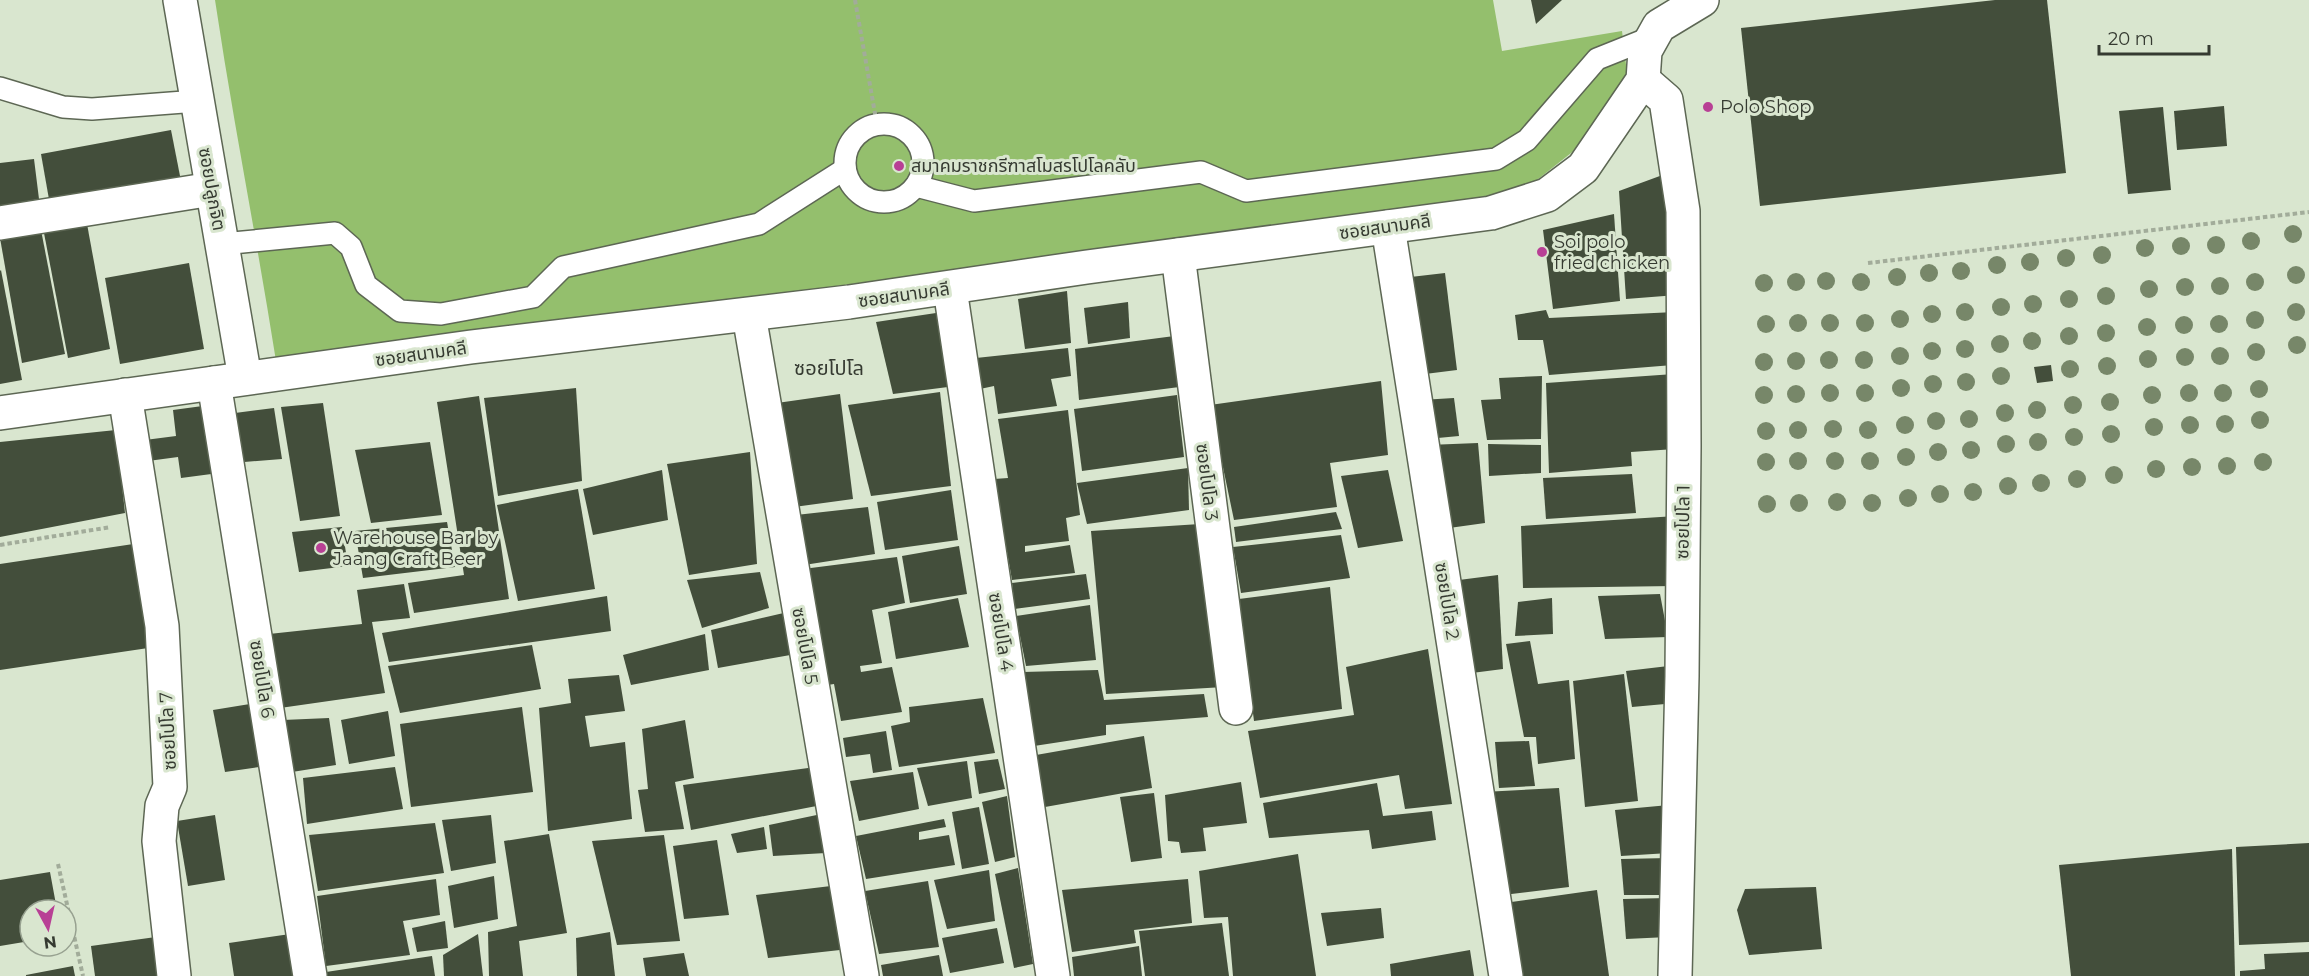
<svg xmlns="http://www.w3.org/2000/svg" width="2309" height="976" viewBox="0 0 2309 976" font-family="Montserrat,'Noto Sans Thai',sans-serif">
	<rect width="100%" height="100%" fill="#d9e6cf"/>
	<path fill="#94bf6d" d="M215,0H1493L1502,51L1622,31L1627,73L1590,138L1518,195L276,361C257,240 233,121 215,0Z"/>
	<g fill="#434e3b">
		<polygon points="1531,0 1562,0 1536,24"/>
		<polygon points="1995,0 2047,0 2066,173 1760,206 1741,28"/>
		<polygon points="2224,106 2227,146 2177,150 2174,111"/>
		<polygon points="2163,107 2171,190 2128,194 2119,111"/>
		<polygon points="171,130 181,181 50,205 41,154"/>
		<polygon points="34,159 39,199 0,206 0,163"/>
		<polygon points="1668,173 1677,295 1626,299 1619,191"/>
		<polygon points="1614,214 1620,301 1553,309 1543,230"/>
		<polygon points="87,224 110,349 68,358 44,233"/>
		<polygon points="41,230 65,354 22,363 0,238"/>
		<polygon points="189,263 204,349 120,364 105,278"/>
		<polygon points="1,270 22,380 0,384 0,271"/>
		<polygon points="1445,273 1457,370 1417,375 1402,278"/>
		<polygon points="1067,291 1071,343 1025,349 1018,299"/>
		<polygon points="1128,302 1130,338 1088,344 1084,308"/>
		<polygon points="1546,310 1549,318 1675,312 1673,365 1549,375 1543,340 1518,340 1515,315"/>
		<polygon points="936,313 948,387 893,394 876,322"/>
		<polygon points="1182,335 1187,386 1079,400 1075,349"/>
		<polygon points="1068,348 1071,376 1051,379 1057,406 998,414 994,386 980,389 976,358"/>
		<polygon points="2051,365 2053,381 2037,383 2034,367"/>
		<polygon points="1674,374 1675,449 1631,452 1632,466 1549,473 1546,383"/>
		<polygon points="1542,376 1541,439 1487,440 1481,400 1501,399 1499,378"/>
		<polygon points="1381,381 1388,455 1330,463 1337,507 1234,520 1210,405"/>
		<polygon points="576,388 582,481 498,496 484,398"/>
		<polygon points="940,392 951,486 871,496 848,405"/>
		<polygon points="840,394 853,499 794,507 777,403"/>
		<polygon points="1177,395 1184,457 1082,471 1074,409"/>
		<polygon points="479,396 509,599 414,613 408,583 464,575 437,402"/>
		<polygon points="1454,398 1459,436 1427,439 1421,400"/>
		<polygon points="323,403 340,516 300,521 281,407"/>
		<polygon points="210,405 219,473 181,478 178,457 148,461 145,440 176,436 173,410"/>
		<polygon points="274,408 282,459 244,462 235,413"/>
		<polygon points="1068,410 1080,515 1066,518 1069,541 1025,546 1025,552 1070,545 1075,573 1012,580 994,479 1008,478 998,419"/>
		<polygon points="116,430 125,513 0,537 0,442"/>
		<polygon points="430,442 442,515 371,523 355,450"/>
		<polygon points="1478,443 1485,523 1442,529 1428,445"/>
		<polygon points="1488,444 1541,445 1541,473 1489,476"/>
		<polygon points="750,452 757,564 689,575 667,464"/>
		<polygon points="1188,468 1189,510 1087,524 1077,483"/>
		<polygon points="662,470 668,520 593,535 583,489"/>
		<polygon points="1388,470 1403,541 1358,548 1341,476"/>
		<polygon points="1632,474 1636,513 1546,519 1543,478"/>
		<polygon points="578,489 595,589 518,601 497,505"/>
		<polygon points="951,490 958,540 885,550 877,502"/>
		<polygon points="868,507 875,554 804,565 796,515"/>
		<polygon points="1336,512 1342,529 1236,542 1234,527"/>
		<polygon points="1676,516 1675,586 1523,588 1521,526"/>
		<polygon points="447,522 455,567 363,578 355,531"/>
		<polygon points="1200,524 1224,687 1106,694 1091,531"/>
		<polygon points="342,527 348,566 299,572 292,532"/>
		<polygon points="1341,535 1350,578 1241,593 1233,547"/>
		<polygon points="140,543 155,647 0,670 0,564"/>
		<polygon points="959,546 967,594 910,603 902,556"/>
		<polygon points="897,557 905,603 872,610 882,663 860,666 861,672 892,667 902,712 841,721 834,684 821,686 803,569"/>
		<polygon points="760,572 769,608 702,628 687,580"/>
		<polygon points="1086,574 1090,599 1015,609 1012,583"/>
		<polygon points="1498,575 1503,669 1464,674 1451,581"/>
		<polygon points="404,584 410,618 372,622 385,693 280,708 269,634 362,624 357,590"/>
		<polygon points="1330,587 1342,709 1254,721 1239,599"/>
		<polygon points="1660,594 1668,637 1605,639 1598,596"/>
		<polygon points="607,596 611,631 389,662 382,633"/>
		<polygon points="958,598 969,647 896,659 888,612"/>
		<polygon points="1552,598 1553,634 1515,636 1518,602"/>
		<polygon points="1090,605 1096,660 1026,666 1016,616"/>
		<polygon points="788,612 796,654 718,668 711,630"/>
		<polygon points="705,634 709,670 631,685 623,655"/>
		<polygon points="1530,641 1538,684 1569,680 1575,759 1538,764 1536,737 1524,737 1506,644"/>
		<polygon points="532,645 541,689 400,713 388,666"/>
		<polygon points="1428,649 1452,804 1405,809 1399,775 1260,798 1248,731 1354,715 1346,667"/>
		<polygon points="1677,665 1676,703 1632,707 1626,671"/>
		<polygon points="1098,670 1104,700 1204,694 1208,717 1106,725 1106,735 1034,746 1023,672"/>
		<polygon points="1624,674 1638,801 1585,807 1573,681"/>
		<polygon points="619,675 625,711 585,716 590,747 625,742 632,819 548,831 539,708 571,703 568,679"/>
		<polygon points="983,698 995,753 899,767 891,726 910,722 909,707"/>
		<polygon points="262,702 272,765 225,772 213,710"/>
		<polygon points="522,707 533,792 411,807 400,724"/>
		<polygon points="388,711 395,756 349,764 341,720"/>
		<polygon points="329,718 336,765 292,772 283,720"/>
		<polygon points="685,720 694,778 675,782 684,829 645,832 638,790 648,789 642,729"/>
		<polygon points="886,731 892,770 873,773 870,754 846,757 843,738"/>
		<polygon points="1144,736 1152,788 1045,807 1036,755"/>
		<polygon points="1529,741 1535,786 1499,788 1495,742"/>
		<polygon points="998,759 1005,789 979,794 974,762"/>
		<polygon points="967,761 972,798 928,806 917,768"/>
		<polygon points="823,766 827,804 691,830 683,785"/>
		<polygon points="395,767 403,809 307,824 303,778"/>
		<polygon points="913,772 919,809 859,821 850,781"/>
		<polygon points="1241,782 1247,823 1203,828 1206,851 1181,853 1179,842 1168,841 1165,795"/>
		<polygon points="1377,783 1383,816 1432,811 1436,840 1372,849 1369,830 1269,838 1263,803"/>
		<polygon points="1559,788 1569,887 1503,895 1483,792"/>
		<polygon points="1154,793 1162,858 1131,862 1120,797"/>
		<polygon points="1007,796 1015,857 995,862 982,802"/>
		<polygon points="1669,805 1669,853 1621,856 1615,810"/>
		<polygon points="979,807 989,864 962,869 952,812"/>
		<polygon points="831,812 826,853 773,856 769,825"/>
		<polygon points="215,815 225,880 188,886 177,821"/>
		<polygon points="491,815 496,863 451,871 442,820"/>
		<polygon points="944,819 946,827 919,832 919,840 949,835 955,865 866,879 856,836"/>
		<polygon points="435,823 444,873 318,891 309,835"/>
		<polygon points="764,827 767,849 737,853 731,834"/>
		<polygon points="549,834 567,933 519,941 523,976 489,976 488,932 517,926 504,841"/>
		<polygon points="664,835 680,941 617,945 592,841"/>
		<polygon points="717,840 729,915 684,919 673,846"/>
		<polygon points="2309,843 2309,942 2239,945 2236,847"/>
		<polygon points="2232,849 2235,976 2071,976 2059,865"/>
		<polygon points="1298,854 1316,976 1233,976 1228,917 1204,918 1199,871"/>
		<polygon points="1669,858 1669,895 1624,895 1621,859"/>
		<polygon points="1018,868 1033,964 1014,968 995,874"/>
		<polygon points="989,870 995,921 947,929 934,880"/>
		<polygon points="50,872 57,910 30,910 30,941 0,946 0,880"/>
		<polygon points="494,876 498,919 454,928 448,886"/>
		<polygon points="436,879 440,915 403,921 410,955 326,966 317,896"/>
		<polygon points="1188,879 1192,923 1134,930 1136,943 1072,952 1062,890"/>
		<polygon points="928,881 939,947 879,954 865,891"/>
		<polygon points="831,886 840,950 768,958 756,895"/>
		<polygon points="1816,887 1822,949 1749,955 1737,910 1745,889"/>
		<polygon points="1597,890 1609,976 1515,976 1504,903"/>
		<polygon points="1668,898 1668,937 1626,939 1623,899"/>
		<polygon points="1381,908 1384,938 1327,946 1321,913"/>
		<polygon points="445,921 448,948 417,952 412,928"/>
		<polygon points="1222,923 1229,976 1145,976 1139,931"/>
		<polygon points="997,928 1004,963 950,973 942,938"/>
		<polygon points="610,932 615,976 577,976 576,938"/>
		<polygon points="297,933 304,976 234,976 229,943"/>
		<polygon points="478,934 483,976 444,976 443,955"/>
		<polygon points="163,936 168,976 95,976 91,946"/>
		<polygon points="1139,946 1142,976 1074,976 1072,957"/>
		<polygon points="1470,950 1474,976 1391,976 1390,964"/>
		<polygon points="2309,952 2309,976 2240,976 2240,971 2265,969 2264,954"/>
		<polygon points="684,953 689,976 646,976 643,958"/>
		<polygon points="939,955 943,976 883,976 881,965"/>
		<polygon points="432,956 435,976 327,976 326,972"/>
		<polygon points="73,966 75,976 26,976 26,975"/>
	</g>
	<g fill="none" stroke-linecap="round" stroke-linejoin="round">
		<defs>
			<g id="service">
				<polyline points="0,88 63,107 92,109 197,101"/>
				<circle cx="884" cy="163" r="39"/>
				<polyline points="916,186 974,201 1201,172 1246,191 1496,159 1527,140 1597,59 1652,37"/>
				<polyline points="222,244 335,233 351,247 366,285 400,311 441,314 533,297 563,267 759,224 845,169"/>
			</g>
			<g id="minor">
				<polyline points="180,0 245,378"/>
				<polyline points="1643,80 1666,100 1683,211 1684,446 1682,676 1675,976"/>
				<polyline points="0,223 212,189"/>
				<polyline points="1388,227 1506,976"/>
				<polyline points="1178,255 1236,708"/>
				<polyline points="950,289 1053,976"/>
				<polyline points="749,315 862,976"/>
				<polyline points="214,383 310,976"/>
				<polyline points="125,395 162,626 170,787 162,806 159,841 174,976"/>
				<polyline points="0,413 471,347 849,302 1087,267 1491,213 1547,195 1583,168 1643,80 1645,51 1659,26 1702,0"/>
			</g>
		</defs>
		<use href="#service" stroke="#5d6754" stroke-width="24"/>
		<use href="#minor" stroke="#5d6754" stroke-width="36"/>
		<g stroke="#a2ac9a" stroke-width="4" stroke-dasharray="4.5 3" stroke-linecap="butt">
			<polyline points="855,0 877,125"/>
			<polyline points="1868,263 2309,212"/>
			<polyline points="0,545 111,527"/>
			<polyline points="58,864 83,976"/>
		</g>
		<use href="#service" stroke="#fff" stroke-width="21"/>
		<use href="#minor" stroke="#fff" stroke-width="33"/>
	</g>
	<g fill="#778769">
		<circle cx="2293" cy="234" r="9"/>
		<circle cx="2251" cy="241" r="9"/>
		<circle cx="2216" cy="245" r="9"/>
		<circle cx="2181" cy="246" r="9"/>
		<circle cx="2145" cy="248" r="9"/>
		<circle cx="2102" cy="255" r="9"/>
		<circle cx="2066" cy="258" r="9"/>
		<circle cx="2030" cy="262" r="9"/>
		<circle cx="1997" cy="265" r="9"/>
		<circle cx="1961" cy="271" r="9"/>
		<circle cx="1929" cy="273" r="9"/>
		<circle cx="2296" cy="275" r="9"/>
		<circle cx="1897" cy="277" r="9"/>
		<circle cx="1826" cy="281" r="9"/>
		<circle cx="1796" cy="282" r="9"/>
		<circle cx="1861" cy="282" r="9"/>
		<circle cx="2255" cy="282" r="9"/>
		<circle cx="1764" cy="283" r="9"/>
		<circle cx="2220" cy="286" r="9"/>
		<circle cx="2185" cy="287" r="9"/>
		<circle cx="2149" cy="289" r="9"/>
		<circle cx="2106" cy="296" r="9"/>
		<circle cx="2069" cy="299" r="9"/>
		<circle cx="2033" cy="304" r="9"/>
		<circle cx="2001" cy="307" r="9"/>
		<circle cx="1965" cy="312" r="9"/>
		<circle cx="2296" cy="312" r="9"/>
		<circle cx="1932" cy="314" r="9"/>
		<circle cx="1900" cy="319" r="9"/>
		<circle cx="2255" cy="320" r="9"/>
		<circle cx="1798" cy="323" r="9"/>
		<circle cx="1830" cy="323" r="9"/>
		<circle cx="1865" cy="323" r="9"/>
		<circle cx="1766" cy="324" r="9"/>
		<circle cx="2219" cy="324" r="9"/>
		<circle cx="2184" cy="325" r="9"/>
		<circle cx="2147" cy="327" r="9"/>
		<circle cx="2106" cy="333" r="9"/>
		<circle cx="2069" cy="336" r="9"/>
		<circle cx="2032" cy="341" r="9"/>
		<circle cx="2000" cy="344" r="9"/>
		<circle cx="2297" cy="345" r="9"/>
		<circle cx="1965" cy="349" r="9"/>
		<circle cx="1932" cy="351" r="9"/>
		<circle cx="2256" cy="352" r="9"/>
		<circle cx="1900" cy="356" r="9"/>
		<circle cx="2220" cy="356" r="9"/>
		<circle cx="2185" cy="357" r="9"/>
		<circle cx="2148" cy="359" r="9"/>
		<circle cx="1829" cy="360" r="9"/>
		<circle cx="1864" cy="360" r="9"/>
		<circle cx="1796" cy="361" r="9"/>
		<circle cx="1764" cy="362" r="9"/>
		<circle cx="2107" cy="366" r="9"/>
		<circle cx="2070" cy="369" r="9"/>
		<circle cx="2001" cy="376" r="9"/>
		<circle cx="1966" cy="382" r="9"/>
		<circle cx="1933" cy="384" r="9"/>
		<circle cx="1901" cy="388" r="9"/>
		<circle cx="2259" cy="389" r="9"/>
		<circle cx="1830" cy="393" r="9"/>
		<circle cx="1865" cy="393" r="9"/>
		<circle cx="2189" cy="393" r="9"/>
		<circle cx="2223" cy="393" r="9"/>
		<circle cx="1796" cy="394" r="9"/>
		<circle cx="1764" cy="395" r="9"/>
		<circle cx="2152" cy="395" r="9"/>
		<circle cx="2110" cy="402" r="9"/>
		<circle cx="2073" cy="405" r="9"/>
		<circle cx="2037" cy="410" r="9"/>
		<circle cx="2005" cy="413" r="9"/>
		<circle cx="1969" cy="419" r="9"/>
		<circle cx="2260" cy="420" r="9"/>
		<circle cx="1936" cy="421" r="9"/>
		<circle cx="2225" cy="424" r="9"/>
		<circle cx="1905" cy="425" r="9"/>
		<circle cx="2190" cy="425" r="9"/>
		<circle cx="2154" cy="427" r="9"/>
		<circle cx="1833" cy="429" r="9"/>
		<circle cx="1798" cy="430" r="9"/>
		<circle cx="1868" cy="430" r="9"/>
		<circle cx="1766" cy="431" r="9"/>
		<circle cx="2111" cy="434" r="9"/>
		<circle cx="2074" cy="437" r="9"/>
		<circle cx="2038" cy="442" r="9"/>
		<circle cx="2006" cy="444" r="9"/>
		<circle cx="1971" cy="450" r="9"/>
		<circle cx="1938" cy="452" r="9"/>
		<circle cx="1906" cy="457" r="9"/>
		<circle cx="1798" cy="461" r="9"/>
		<circle cx="1835" cy="461" r="9"/>
		<circle cx="1870" cy="461" r="9"/>
		<circle cx="1766" cy="462" r="9"/>
		<circle cx="2263" cy="462" r="9"/>
		<circle cx="2227" cy="466" r="9"/>
		<circle cx="2192" cy="467" r="9"/>
		<circle cx="2156" cy="469" r="9"/>
		<circle cx="2114" cy="475" r="9"/>
		<circle cx="2077" cy="479" r="9"/>
		<circle cx="2041" cy="483" r="9"/>
		<circle cx="2008" cy="486" r="9"/>
		<circle cx="1973" cy="492" r="9"/>
		<circle cx="1940" cy="494" r="9"/>
		<circle cx="1908" cy="498" r="9"/>
		<circle cx="1837" cy="502" r="9"/>
		<circle cx="1799" cy="503" r="9"/>
		<circle cx="1872" cy="503" r="9"/>
		<circle cx="1767" cy="504" r="9"/>
	</g>
	<g fill="#b84095" stroke="#d9e6cf" stroke-width="2">
		<circle cx="1708" cy="107" r="6"/>
		<circle cx="899" cy="166" r="6"/>
		<circle cx="1542" cy="252" r="6"/>
		<circle cx="321" cy="548" r="6"/>
	</g>
	<g text-anchor="middle" stroke-width="6" stroke-linejoin="round" paint-order="stroke">
		<g font-size="18" fill="#353a31" stroke="#d9e6cf" text-anchor="start">
			<text x="1720" y="113">Polo Shop</text>
			<text x="911" y="172">สมาคมราชกรีฑาสโมสรโปโลคลับ</text>
			<text x="1554" y="248">Soi polo<tspan x="1554" dy="21">fried chicken</tspan></text>
			<text x="333" y="544">Warehouse Bar by<tspan x="333" dy="21">Jaang Craft Beer</tspan></text>
		</g>
		<g font-size="18" fill="#353a31" stroke="#d9e6cf">
			<text transform="translate(212 189) rotate(80)" y="6">ซอยปลูกจิต</text>
			<text transform="translate(1385 227) rotate(-8)" y="6">ซอยสนามคลี</text>
			<text transform="translate(904 295) rotate(-8)" y="6">ซอยสนามคลี</text>
			<text transform="translate(421 354) rotate(-8)" y="6">ซอยสนามคลี</text>
			<text transform="translate(1207 482) rotate(83)" y="6">ซอยโปโล 3</text>
			<text transform="translate(1683 522) rotate(-89)" y="6">ซอยโปโล 1</text>
			<text transform="translate(1447 601) rotate(81)" y="6">ซอยโปโล 2</text>
			<text transform="translate(1001 632) rotate(81)" y="6">ซอยโปโล 4</text>
			<text transform="translate(805 646) rotate(80)" y="6">ซอยโปโล 5</text>
			<text transform="translate(262 679) rotate(81)" y="6">ซอยโปโล 6</text>
			<text transform="translate(168 731) rotate(-93)" y="6">ซอยโปโล 7</text>
		</g>
		<g font-size="20" fill="#353a31" stroke="#d9e6cf">
			<text x="829" y="375">ซอยโปโล</text>
		</g>
	</g>
	<g transform="translate(48 928) rotate(172)"><circle r="28" fill="#d9e6cf" stroke="#97a190" stroke-width="1.5"/>
	<path d="M0-4.5L10 22L0 15L-10 22Z" fill="#b84095"/>
	<text y="-9" font-size="16" font-weight="bold" text-anchor="middle" fill="#353a31">N</text>
	</g>
	<path d="M2099 45v9h110v-9" fill="none" stroke="#353a31" stroke-width="3"/>
	<text x="2108" y="45" font-size="18" fill="#353a31" stroke="#d9e6cf" stroke-width="4.5" paint-order="stroke">20 m</text>
</svg>
